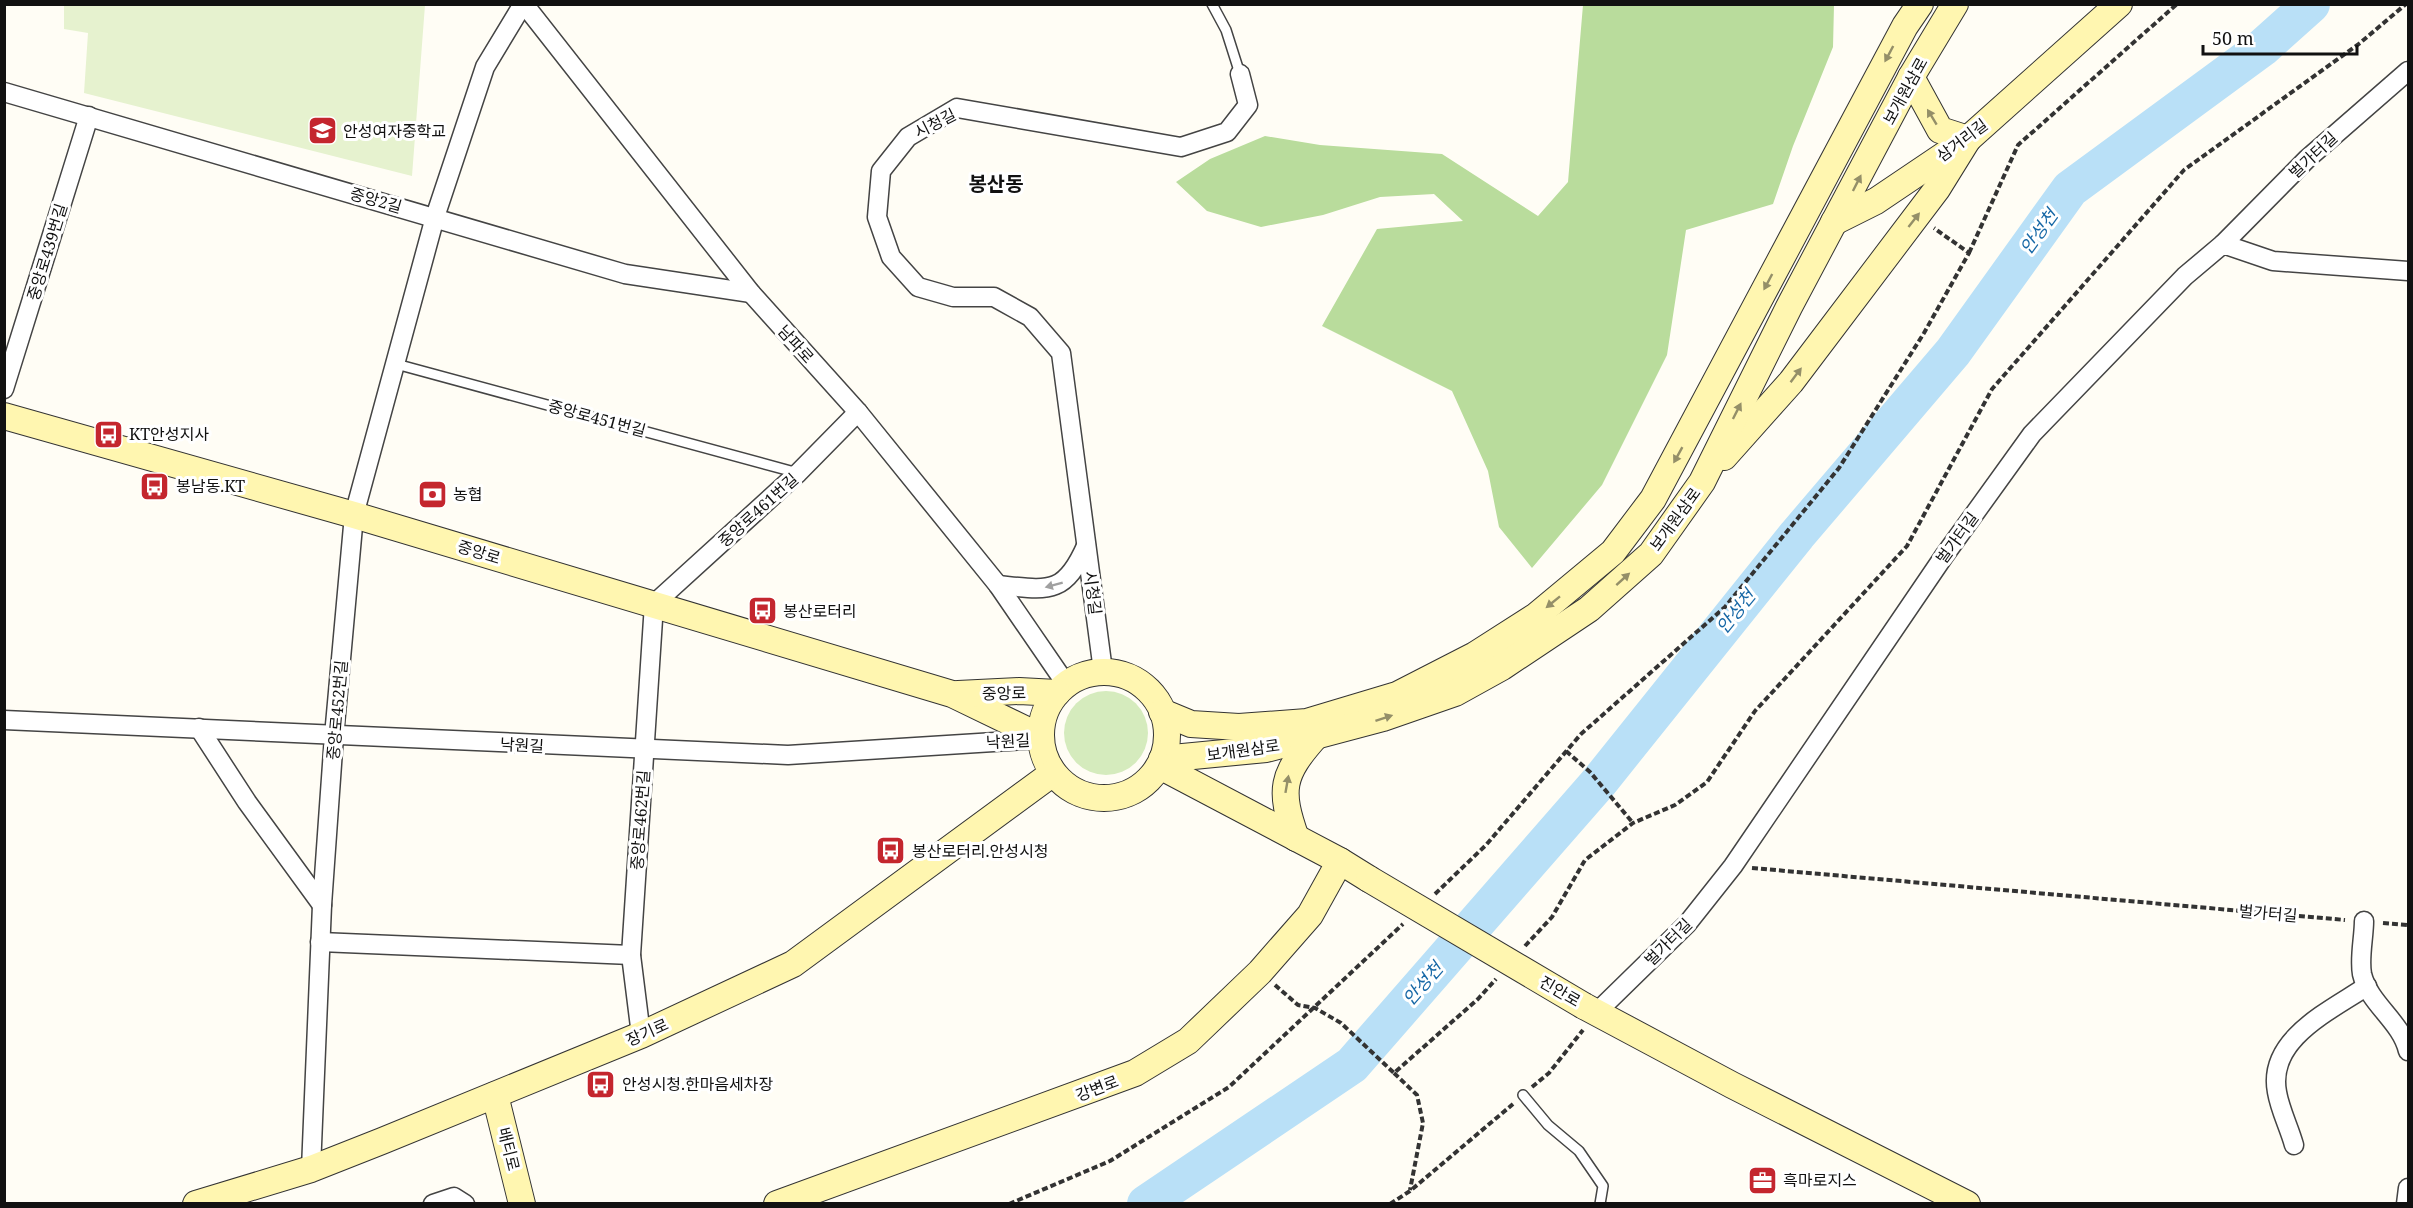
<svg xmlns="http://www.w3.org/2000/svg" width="2413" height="1208" viewBox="0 0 2413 1208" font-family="'Noto Serif','Noto Sans KR',serif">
	<rect width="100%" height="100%" fill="#fffdf5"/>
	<circle fill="#d5ebbd" cx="1106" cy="733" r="42"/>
	<polygon fill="#b9dc9c" points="1583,5 1834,5 1833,47 1793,146 1773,204 1686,230 1667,355 1602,485 1532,568 1499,527 1488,471 1452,391 1322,326 1377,229 1463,221 1434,194 1380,197 1323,215 1261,227 1207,211 1176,182 1210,159 1265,136 1320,145 1442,154 1538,216 1568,182"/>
	<polygon fill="#e6f2cf" points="64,5 425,5 412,176 84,93 88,33 64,29"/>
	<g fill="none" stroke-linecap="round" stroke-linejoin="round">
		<polyline stroke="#b9e0f7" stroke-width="38" points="1146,1204 1352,1065 1599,782 1797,535 1953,352 2070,189 2262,48 2311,4"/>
		<defs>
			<g id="lane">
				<polyline points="1212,4 1226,30 1240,74"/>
				<polyline points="396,364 798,473"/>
				<polyline points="1523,1095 1548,1125 1579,1151 1603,1186 1600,1204"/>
			</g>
			<g id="street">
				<polyline points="524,4 751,293 858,412 998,585 1066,684"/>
				<polyline points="4,92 625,274 751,293"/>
				<polyline points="2223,244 2307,159 2408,71"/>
				<polyline points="4,389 89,116"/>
				<path d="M998,585C1048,590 1064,596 1086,546"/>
				<polyline points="1103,671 1061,353 1030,317 994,297 953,297 918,287 891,257 877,217 881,171 908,137 957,108 1181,147 1227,132 1248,105 1240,74"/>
				<polyline points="4,720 788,755 1040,739"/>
				<polyline points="199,728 247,802 322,905"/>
				<path d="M2364,921C2364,937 2359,958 2362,974C2369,1004 2401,1021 2408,1051"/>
				<polyline points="320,942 631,955"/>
				<polyline points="1597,1012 1687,924 1733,866 1944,556 2032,434 2185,276 2223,244 2273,261 2408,271"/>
				<polyline points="641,1035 631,955 654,604 798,473 858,412"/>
				<path d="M2294,1145C2289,1127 2280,1110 2277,1092C2267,1039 2330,1011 2367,986"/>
				<polyline points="311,1169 322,905 334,736 354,515 435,217 485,67 523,4"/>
				<polyline points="433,1204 454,1197 465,1204"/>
				<polyline points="2406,1204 2408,1188"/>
			</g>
			<g id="secondary">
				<polyline points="1911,77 1940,130 1968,139"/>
				<polyline points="1834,222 1876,201 1968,139 2119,4"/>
				<polyline points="4,416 354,515 952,694 1039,736"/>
				<polyline points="1724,457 1791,382 1937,189 1968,139"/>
				<circle cx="1104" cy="735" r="63"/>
				<polyline points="958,694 1019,691 1057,693"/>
				<polyline points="1162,712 1191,724 1239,727 1307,722 1397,695 1475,655 1536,616 1613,552 1653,499 1905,26 1920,4"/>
				<polyline points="1162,759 1266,749 1383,718 1455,693 1502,667 1589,609 1651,554 1702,482 1789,307 1911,77 1955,4"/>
				<polyline points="1160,766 1340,861 1369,879"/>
				<path d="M1296,838C1279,790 1281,775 1316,736"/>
				<polyline points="1584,1006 1732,1085 1967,1204"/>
				<polyline points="495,1095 522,1204"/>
				<polyline points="196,1204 311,1169 382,1141 641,1035 793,964 1053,773"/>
				<polyline points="777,1204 1135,1073 1188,1041 1260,972 1310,915 1340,861"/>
			</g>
		</defs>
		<use href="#lane" stroke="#444" stroke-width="12"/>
		<use href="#street" stroke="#444" stroke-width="21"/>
		<use href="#secondary" stroke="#333" stroke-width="28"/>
		<g stroke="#333" stroke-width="4" stroke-dasharray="6 3" stroke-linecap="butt">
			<polyline points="1969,253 2018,145 2177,4"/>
			<polyline points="1566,751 1590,772 1633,823"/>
			<polyline points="1752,868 2345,920"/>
			<polyline points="1435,894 1486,845 1581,734 1725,607 1839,468 1924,333 1969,253 1934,228"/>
			<polyline points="2383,923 2408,925"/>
			<polyline points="1525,946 1552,917 1585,860 1633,823 1675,805 1707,782 1755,711 1907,546 1992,389 2184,170 2360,43 2406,4"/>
			<polyline points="1275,985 1298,1005 1315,1008 1341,1023 1394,1073 1478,999 1496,979"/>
			<polyline points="1394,1073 1417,1095 1423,1123 1410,1190"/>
			<polyline points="1532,1087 1549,1073 1583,1030"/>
			<polyline points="1009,1204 1110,1161 1229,1087 1403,924"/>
			<polyline points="1390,1204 1410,1191 1513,1104"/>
		</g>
		<use href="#lane" stroke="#fff" stroke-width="9"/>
		<use href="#street" stroke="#fff" stroke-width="18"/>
		<use href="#secondary" stroke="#fff6b0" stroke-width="26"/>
		<defs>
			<polyline id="secondary-bridge" points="1369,879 1584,1006"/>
		</defs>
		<use href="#secondary-bridge" stroke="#333" stroke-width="28" stroke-linecap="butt"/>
		<use href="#secondary-bridge" stroke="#fff6b0" stroke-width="26"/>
	</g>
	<defs><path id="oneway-solid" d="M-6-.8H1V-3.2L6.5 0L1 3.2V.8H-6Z" transform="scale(1.5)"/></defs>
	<g fill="#948f68">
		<use href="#oneway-solid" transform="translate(1889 54) rotate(118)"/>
		<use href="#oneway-solid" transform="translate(1932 117) rotate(-121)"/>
		<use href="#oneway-solid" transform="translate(1857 183) rotate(-63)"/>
		<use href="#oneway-solid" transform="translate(1914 220) rotate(-52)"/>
		<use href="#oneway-solid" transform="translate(1768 282) rotate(118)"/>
		<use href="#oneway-solid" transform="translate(1796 375) rotate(-53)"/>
		<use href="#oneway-solid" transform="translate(1737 411) rotate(-63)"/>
		<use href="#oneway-solid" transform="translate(1678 455) rotate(119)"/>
		<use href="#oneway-solid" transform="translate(1623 579) rotate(-42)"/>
		<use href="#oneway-solid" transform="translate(1553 602) rotate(141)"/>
		<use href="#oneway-solid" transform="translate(1384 718) rotate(-18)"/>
		<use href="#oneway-solid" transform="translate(1287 784) rotate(-80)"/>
	</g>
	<use fill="#a0a0a0" href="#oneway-solid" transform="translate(1054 585) rotate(165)"/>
	<defs>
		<symbol id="school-square" viewBox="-11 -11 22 22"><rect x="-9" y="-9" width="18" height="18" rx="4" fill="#c4262e" stroke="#fff"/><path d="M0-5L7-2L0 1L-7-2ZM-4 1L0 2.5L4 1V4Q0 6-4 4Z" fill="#fff"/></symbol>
		<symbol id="bus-square" viewBox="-11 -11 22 22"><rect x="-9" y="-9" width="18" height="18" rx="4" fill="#c4262e" stroke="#fff"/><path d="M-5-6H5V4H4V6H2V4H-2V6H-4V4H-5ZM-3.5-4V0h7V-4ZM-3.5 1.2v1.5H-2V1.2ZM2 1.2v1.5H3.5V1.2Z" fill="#fff"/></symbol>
		<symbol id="bank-square" viewBox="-11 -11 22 22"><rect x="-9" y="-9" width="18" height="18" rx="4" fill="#c4262e" stroke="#fff"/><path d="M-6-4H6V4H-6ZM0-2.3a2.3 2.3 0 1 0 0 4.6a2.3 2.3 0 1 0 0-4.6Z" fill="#fff"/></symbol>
		<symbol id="office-square" viewBox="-11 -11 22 22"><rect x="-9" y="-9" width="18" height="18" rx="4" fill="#c4262e" stroke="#fff"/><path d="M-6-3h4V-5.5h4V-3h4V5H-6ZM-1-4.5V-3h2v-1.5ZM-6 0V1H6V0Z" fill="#fff"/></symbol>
	</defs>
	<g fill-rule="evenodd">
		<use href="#school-square" x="306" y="114" width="33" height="33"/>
		<use href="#bus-square" x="92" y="418" width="33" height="33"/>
		<use href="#bus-square" x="138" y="470" width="33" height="33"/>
		<use href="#bank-square" x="416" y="478" width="33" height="33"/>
		<use href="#bus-square" x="746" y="594" width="33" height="33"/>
		<use href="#bus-square" x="874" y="834" width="33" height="33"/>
		<use href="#bus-square" x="584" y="1068" width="33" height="33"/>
		<use href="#office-square" x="1746" y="1164" width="33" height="33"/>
	</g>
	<g text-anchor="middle" stroke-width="6" stroke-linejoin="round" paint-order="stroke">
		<g font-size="16" fill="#111" stroke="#fff">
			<text transform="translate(1905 91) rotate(-61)" y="6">보개원삼로</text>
			<text transform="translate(935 123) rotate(-27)" y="6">시청길</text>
			<text transform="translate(1962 140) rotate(-37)" y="6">삼거리길</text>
			<text transform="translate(2313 155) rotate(-43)" y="6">벌가터길</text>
			<text transform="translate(376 200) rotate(16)" y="6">중앙2길</text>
			<text transform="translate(47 252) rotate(-73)" y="6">중앙로439번길</text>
			<text transform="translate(796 344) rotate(48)" y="6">남파로</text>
			<text transform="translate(597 418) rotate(15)" y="6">중앙로451번길</text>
			<text transform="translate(758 510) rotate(-42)" y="6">중앙로461번길</text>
			<text transform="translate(1675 519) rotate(-54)" y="6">보개원삼로</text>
			<text transform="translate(1957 538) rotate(-54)" y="6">벌가터길</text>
			<text transform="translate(479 552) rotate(17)" y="6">중앙로</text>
			<text transform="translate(1093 593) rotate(83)" y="6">시청길</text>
			<text transform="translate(1004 693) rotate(-1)" y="6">중앙로</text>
			<text transform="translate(337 710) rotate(-85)" y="6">중앙로452번길</text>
			<text transform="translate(1008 741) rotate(-3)" y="6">낙원길</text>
			<text transform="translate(522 745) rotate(3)" y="6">낙원길</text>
			<text transform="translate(1243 750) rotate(-8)" y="6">보개원삼로</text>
			<text transform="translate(640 820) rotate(-86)" y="6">중앙로462번길</text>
			<text transform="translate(2268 913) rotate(5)" y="6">벌가터길</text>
			<text transform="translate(1668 942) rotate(-45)" y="6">벌가터길</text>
			<text transform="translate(1560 991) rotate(30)" y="6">진안로</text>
			<text transform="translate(647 1032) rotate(-24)" y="6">장기로</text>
			<text transform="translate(1097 1088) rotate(-21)" y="6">강변로</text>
			<text transform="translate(509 1149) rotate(76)" y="6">배티로</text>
		</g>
		<g font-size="16" fill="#111" stroke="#fff" text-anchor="start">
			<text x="343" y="137">안성여자중학교</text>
			<text x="129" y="440">KT안성지사</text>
			<text x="176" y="492">봉남동.KT</text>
			<text x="453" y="500">농협</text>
			<text x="783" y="617">봉산로터리</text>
			<text x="912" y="857">봉산로터리.안성시청</text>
			<text x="622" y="1090">안성시청.한마음세차장</text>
			<text x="1783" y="1186">흑마로지스</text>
		</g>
		<g font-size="18" font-style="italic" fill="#1768a6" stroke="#fff">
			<text transform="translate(2039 232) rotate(-54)" y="6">안성천</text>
			<text transform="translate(1736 612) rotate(-51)" y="6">안성천</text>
			<text transform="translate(1423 984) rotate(-49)" y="6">안성천</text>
		</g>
		<g font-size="20" font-weight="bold" fill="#111" stroke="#fff">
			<text x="996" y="191">봉산동</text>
		</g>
	</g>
	<rect width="2413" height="1208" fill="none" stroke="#111111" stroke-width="12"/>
	<path d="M2203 45v9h154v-9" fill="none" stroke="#111111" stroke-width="3"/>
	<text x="2212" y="45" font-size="18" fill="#111111" stroke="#ffffff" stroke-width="4.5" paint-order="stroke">50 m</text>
</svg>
